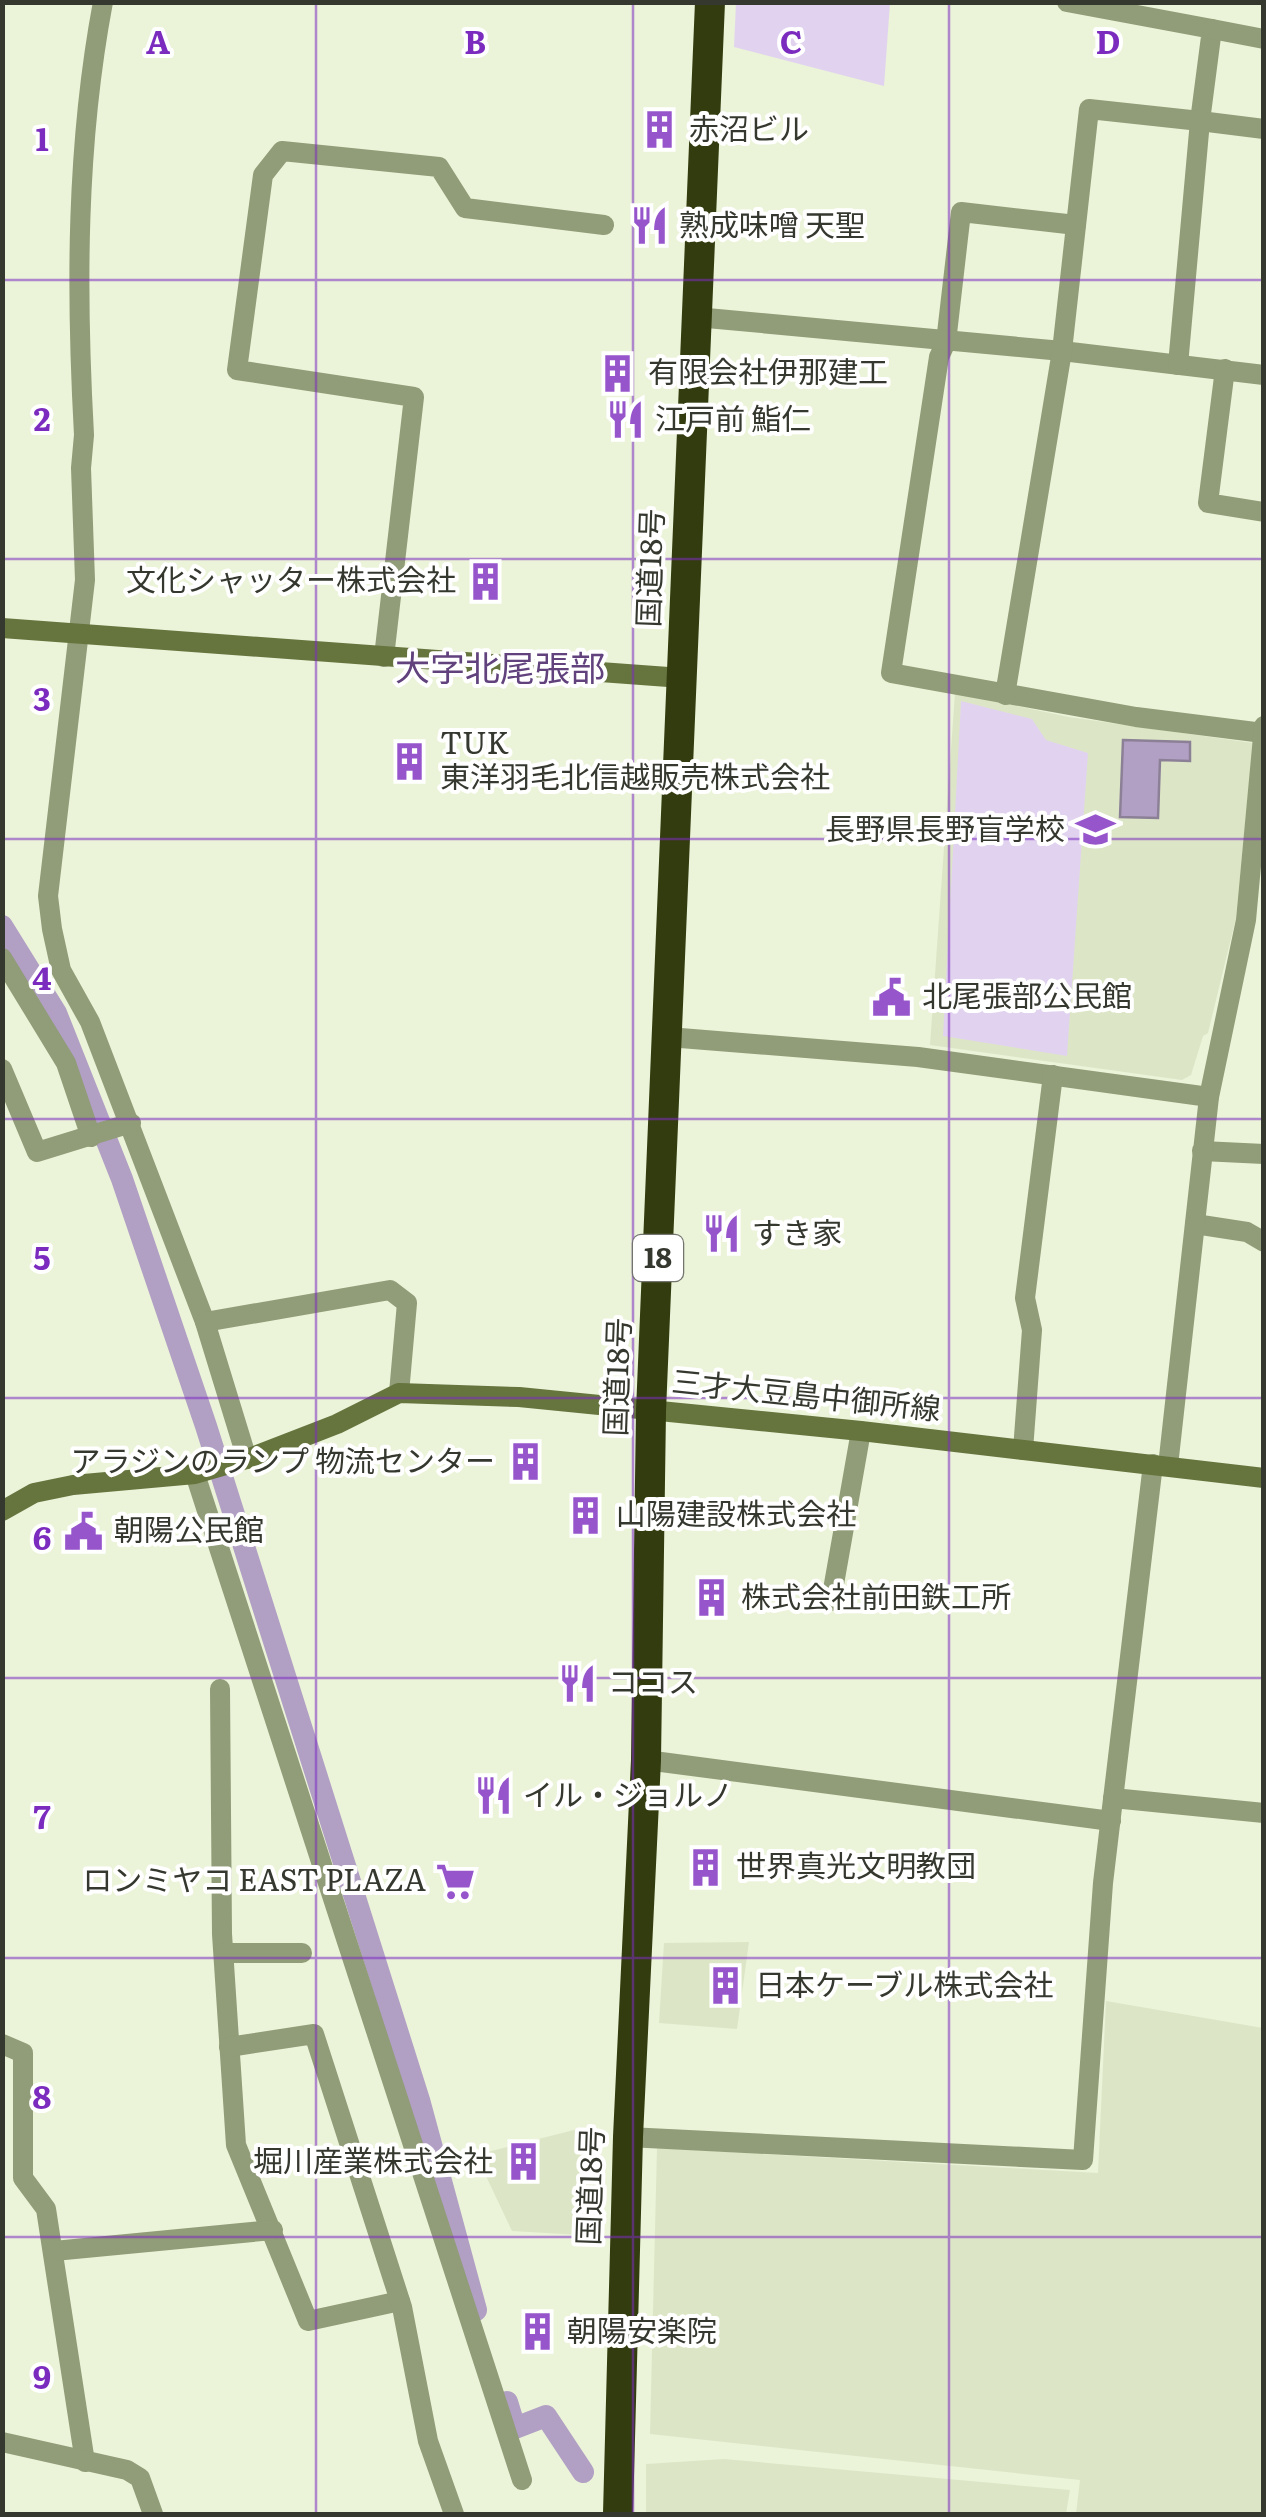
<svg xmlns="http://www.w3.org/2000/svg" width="1266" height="2517" viewBox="0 0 1266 2517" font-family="Literata,'Noto Sans JP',serif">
	<rect width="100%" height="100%" fill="#ebf3d9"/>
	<g fill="#dce6c6">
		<polygon points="955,693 1069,717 1253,743 1236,918 1208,1033 1203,1036 1191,1075 1182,1080 930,1045"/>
		<polygon points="749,1942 737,2029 659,2023 664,1943"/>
		<polygon points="1106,2001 1263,2028 1263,2514 1076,2514 1080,2480 650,2434 657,2148 1098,2173"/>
		<polygon points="578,2129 602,2132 598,2236 512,2231 476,2155"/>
		<polygon points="724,2459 1070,2490 1066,2514 646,2514 646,2464"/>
	</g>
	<g fill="#e1d3ef">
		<polygon points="736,3 890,3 884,86 734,47"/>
		<polygon points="961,701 1032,719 1046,740 1088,753 1067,1056 943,1036"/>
	</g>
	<polygon fill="#b19fc4" stroke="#8c8097" stroke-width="2.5" points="1123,740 1190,742 1190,761 1160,760 1158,818 1120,817"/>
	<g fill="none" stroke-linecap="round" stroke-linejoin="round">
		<g stroke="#b19fc4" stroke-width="22">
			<polyline points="2,926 56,1013 122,1179 206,1426 419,2100 476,2310"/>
			<polyline points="507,2402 515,2428 546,2416 583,2472"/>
		</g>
		<g stroke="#919c78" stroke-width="20">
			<path d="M103,2C76,145 76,291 84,435L81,468L85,580L48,896L52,929L61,970L90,1022L205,1322L247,1459"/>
			<polyline points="1067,2 1212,29 1200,121 1264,129"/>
			<polyline points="1212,29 1264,39"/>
			<polyline points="1076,225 961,212 946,342 939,357 891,673 1136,717 1263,733"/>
			<polyline points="696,317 1062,351 1264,375"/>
			<polyline points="1225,369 1208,503 1264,512"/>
			<polyline points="384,657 414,397 237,370 263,175 282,151 439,167 465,208 604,225"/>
			<polyline points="1005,695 1062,351 1089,109 1200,121 1178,365"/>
			<polyline points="2,958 66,1063 91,1137"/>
			<polyline points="668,1037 918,1057 1209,1097"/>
			<polyline points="2,1069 37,1152 131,1123"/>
			<polyline points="1202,1151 1264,1154"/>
			<polyline points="1195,1224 1247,1232 1264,1242"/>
			<polyline points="205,1322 390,1290 407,1303 399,1393"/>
			<polyline points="1023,1450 1032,1330 1025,1298 1053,1075"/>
			<polyline points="1168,1466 1209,1097 1246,920 1264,726"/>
			<polyline points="195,1474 522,2480"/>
			<polyline points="831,1601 861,1431"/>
			<polyline points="220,1689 222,1934 236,2145 308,2321 400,2301"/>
			<polyline points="646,1760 1111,1821"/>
			<polyline points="1113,1798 1264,1813"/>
			<polyline points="224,1953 302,1953"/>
			<polyline points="2,2044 23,2053 23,2178 46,2209 85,2462"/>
			<polyline points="229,2047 314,2034 402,2307 428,2441 454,2514"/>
			<polyline points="628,2137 1083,2160 1103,1883 1153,1464"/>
			<polyline points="54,2251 273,2230"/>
			<polyline points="2,2442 127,2470 140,2478 153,2514"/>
		</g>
		<g stroke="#66743e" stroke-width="20">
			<polyline points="2,628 682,678"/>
			<polyline points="2,1511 34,1493 73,1485 195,1474 247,1459 337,1424 399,1393 519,1397 861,1431 1264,1478"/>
		</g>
		<polyline stroke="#323c0e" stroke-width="30" points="618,2514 628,2137 646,1760 651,1411 710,2"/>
	</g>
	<path fill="none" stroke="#7b2cbf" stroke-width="2.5" stroke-opacity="0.55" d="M316,2V2514M633,2V2514M949,2V2514M2,280H1264M2,559H1264M2,839H1264M2,1119H1264M2,1398H1264M2,1678H1264M2,1958H1264M2,2237H1264"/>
	<defs>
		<symbol id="building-bare" viewBox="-9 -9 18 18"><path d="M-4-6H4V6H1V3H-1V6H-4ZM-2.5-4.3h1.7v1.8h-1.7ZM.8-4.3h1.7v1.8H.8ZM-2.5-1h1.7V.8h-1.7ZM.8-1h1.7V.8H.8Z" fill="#9655cb" stroke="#fff" stroke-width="2.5" paint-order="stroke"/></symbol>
		<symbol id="restaurant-bare" viewBox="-9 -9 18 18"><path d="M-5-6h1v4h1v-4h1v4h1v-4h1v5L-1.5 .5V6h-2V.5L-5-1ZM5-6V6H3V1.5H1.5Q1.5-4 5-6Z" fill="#9655cb" stroke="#fff" stroke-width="2.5" paint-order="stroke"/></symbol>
		<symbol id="school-bare" viewBox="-9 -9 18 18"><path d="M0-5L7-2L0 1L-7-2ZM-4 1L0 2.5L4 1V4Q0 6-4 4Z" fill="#9655cb" stroke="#fff" stroke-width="2.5" paint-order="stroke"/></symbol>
		<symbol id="civic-bare" viewBox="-9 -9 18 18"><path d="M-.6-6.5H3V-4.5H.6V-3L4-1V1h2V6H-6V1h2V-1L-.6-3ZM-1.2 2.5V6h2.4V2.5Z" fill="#9655cb" stroke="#fff" stroke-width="2.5" paint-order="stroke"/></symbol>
		<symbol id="supermarket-bare" viewBox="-9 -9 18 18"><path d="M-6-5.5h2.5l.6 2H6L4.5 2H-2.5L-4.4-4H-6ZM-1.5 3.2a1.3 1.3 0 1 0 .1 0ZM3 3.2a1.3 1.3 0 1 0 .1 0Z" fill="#9655cb" stroke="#fff" stroke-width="2.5" paint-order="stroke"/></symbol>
	</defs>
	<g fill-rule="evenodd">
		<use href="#building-bare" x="632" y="102" width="55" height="55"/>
		<use href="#restaurant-bare" x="622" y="198" width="55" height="55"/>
		<use href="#building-bare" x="590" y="346" width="55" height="55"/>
		<use href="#restaurant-bare" x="598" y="392" width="55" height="55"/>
		<use href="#building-bare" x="458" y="554" width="55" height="55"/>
		<use href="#building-bare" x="382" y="734" width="55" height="55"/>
		<use href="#school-bare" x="1068" y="802" width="55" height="55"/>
		<use href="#civic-bare" x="864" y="970" width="55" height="55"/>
		<use href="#restaurant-bare" x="694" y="1206" width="55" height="55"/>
		<use href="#building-bare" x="498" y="1434" width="55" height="55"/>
		<use href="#building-bare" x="558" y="1488" width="55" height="55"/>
		<use href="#civic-bare" x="56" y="1504" width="55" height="55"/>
		<use href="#building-bare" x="684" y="1570" width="55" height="55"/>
		<use href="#restaurant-bare" x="550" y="1656" width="55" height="55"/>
		<use href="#restaurant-bare" x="466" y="1768" width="55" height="55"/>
		<use href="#building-bare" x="678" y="1840" width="55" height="55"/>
		<use href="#supermarket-bare" x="428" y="1854" width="55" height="55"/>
		<use href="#building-bare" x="698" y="1958" width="55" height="55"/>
		<use href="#building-bare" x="496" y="2134" width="55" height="55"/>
		<use href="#building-bare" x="510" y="2304" width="55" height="55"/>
	</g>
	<g text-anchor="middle" stroke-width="8" stroke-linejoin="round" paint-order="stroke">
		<rect fill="#fff" stroke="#72746d" stroke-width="2.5" x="633" y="1235" width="50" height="46" rx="8"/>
		<g font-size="28" font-weight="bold" fill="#35382e">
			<text x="658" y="1268">18</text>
		</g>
		<g font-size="30" fill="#35382e" stroke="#fff" text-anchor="start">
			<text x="689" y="140">赤沼ビル</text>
			<text x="679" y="236">熟成味噌 天聖</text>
			<text x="648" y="383">有限会社伊那建工</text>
			<text x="655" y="430">江戸前 鮨仁</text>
			<text x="456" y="591" text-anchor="end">文化シャッター株式会社</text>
			<text x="440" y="754">TUK<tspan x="440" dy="34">東洋羽毛北信越販売株式会社</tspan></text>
			<text x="1065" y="840" text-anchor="end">長野県長野盲学校</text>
			<text x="922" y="1007">北尾張部公民館</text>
			<text x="752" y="1244">すき家</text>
			<text x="495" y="1472" text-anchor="end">アラジンのランプ 物流センター</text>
			<text x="616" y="1525">山陽建設株式会社</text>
			<text x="114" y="1541">朝陽公民館</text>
			<text x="741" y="1608">株式会社前田鉄工所</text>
			<text x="608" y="1693">ココス</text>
			<text x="523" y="1806">イル・ジョルノ</text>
			<text x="736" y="1877">世界真光文明教団</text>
			<text x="426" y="1891" text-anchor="end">ロンミヤコ EAST PLAZA</text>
			<text x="755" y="1996">日本ケーブル株式会社</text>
			<text x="493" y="2172" text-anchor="end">堀川産業株式会社</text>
			<text x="567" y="2342">朝陽安楽院</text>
		</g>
		<g font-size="30" fill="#35382e" stroke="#fff">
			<text transform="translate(651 568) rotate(-88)" y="10">国道18号</text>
			<text transform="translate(618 1377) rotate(-88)" y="10">国道18号</text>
			<text transform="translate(806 1396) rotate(6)" y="10">三才大豆島中御所線</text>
			<text transform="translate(591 2186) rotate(-88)" y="10">国道18号</text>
		</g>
		<g font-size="35" fill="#61427d" stroke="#fff">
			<text x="500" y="681">大字北尾張部</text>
		</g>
	</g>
	<g font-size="32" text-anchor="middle" font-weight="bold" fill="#7b2cbf" stroke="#fff" stroke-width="8" stroke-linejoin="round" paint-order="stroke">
		<text x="158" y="54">A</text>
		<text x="475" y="54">B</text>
		<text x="791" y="54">C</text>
		<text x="1108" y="54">D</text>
		<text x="42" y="151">1</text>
		<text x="42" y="431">2</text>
		<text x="42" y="711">3</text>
		<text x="42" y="990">4</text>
		<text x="42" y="1270">5</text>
		<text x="42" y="1550">6</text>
		<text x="42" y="1829">7</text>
		<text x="42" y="2109">8</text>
		<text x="42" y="2389">9</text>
	</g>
	<rect width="1266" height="2517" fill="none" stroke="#35382e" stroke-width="10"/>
</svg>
